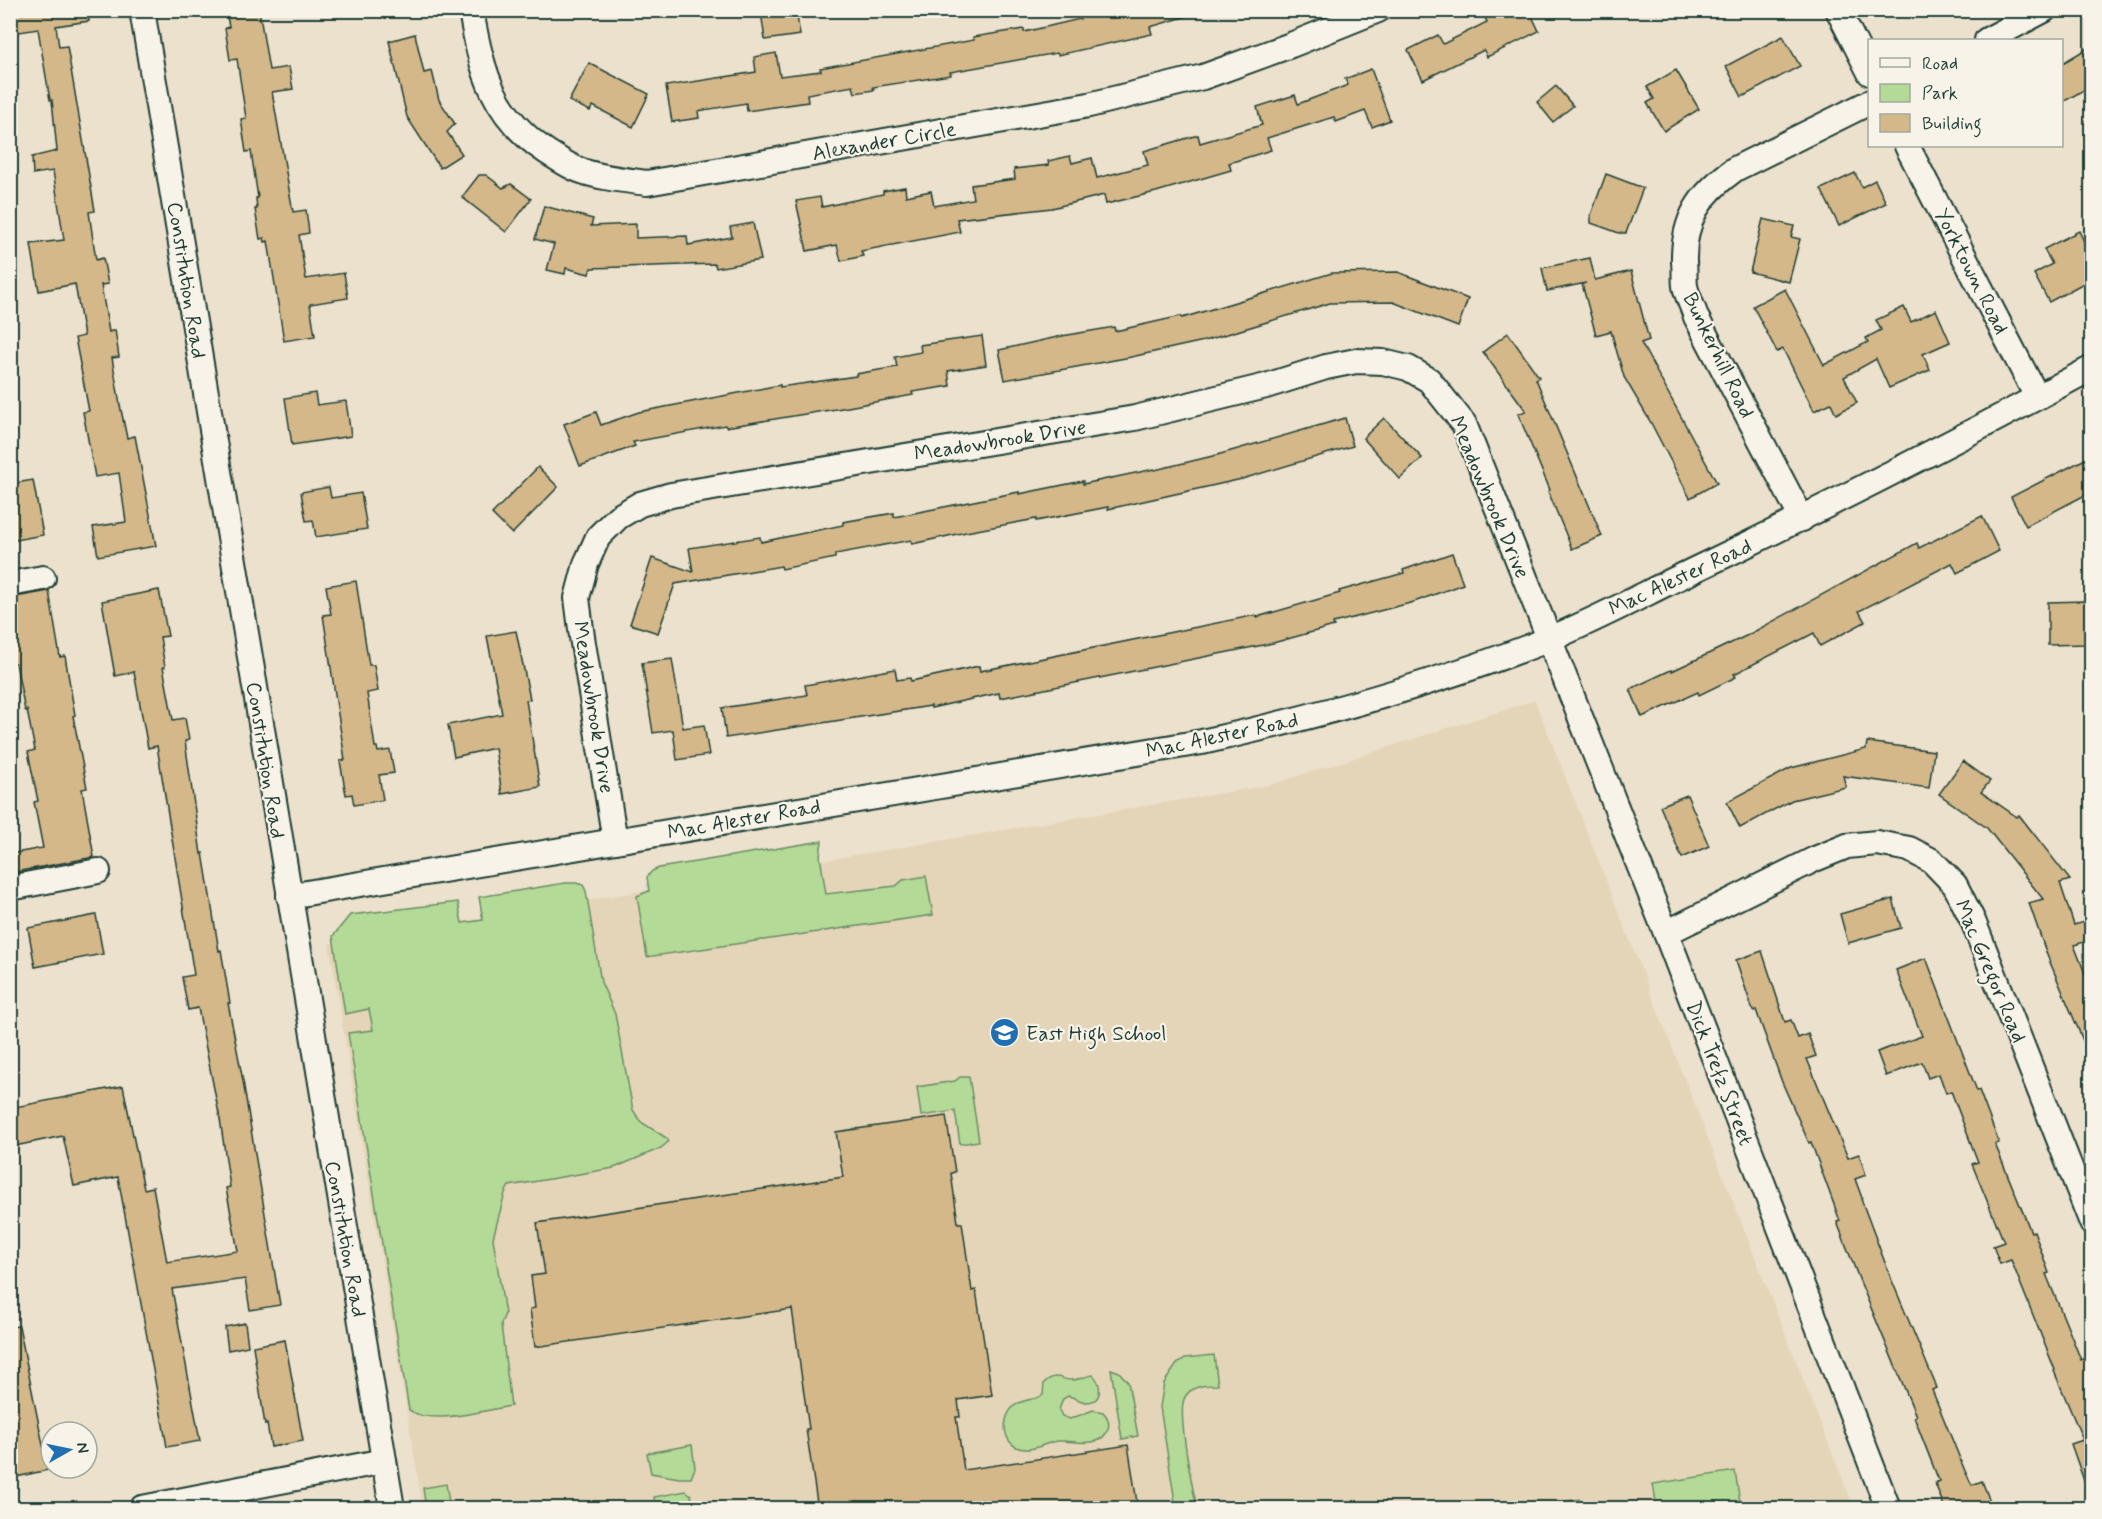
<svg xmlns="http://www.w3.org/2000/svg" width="2102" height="1519" viewBox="0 0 2102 1519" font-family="Mynerve,sans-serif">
	<rect width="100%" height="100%" fill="#ece1cc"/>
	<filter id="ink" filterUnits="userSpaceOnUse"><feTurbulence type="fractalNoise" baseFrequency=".0167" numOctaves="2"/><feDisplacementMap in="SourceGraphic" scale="12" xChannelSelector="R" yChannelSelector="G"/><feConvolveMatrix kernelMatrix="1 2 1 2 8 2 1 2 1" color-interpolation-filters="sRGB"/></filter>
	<g filter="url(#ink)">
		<polygon fill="#e5d5b8" points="1535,700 1854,1508 423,1508 329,944 1270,785"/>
		<g fill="#b3da96" stroke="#698c65" stroke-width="1.5">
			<polygon points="822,841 820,856 826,894 896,886 903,880 926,876 933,915 647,957 637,896 649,891 647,877 652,871 659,868"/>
			<path d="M565,883H576L583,885L586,891L601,982L615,1014L633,1110L641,1122L668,1139V1142L661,1148L614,1168L509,1186L505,1193L493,1238L505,1314L501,1324L511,1406C485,1410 430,1426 409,1410L348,1033L373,1030L369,1009L345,1014L333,936L350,915L458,902L462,923L483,920L479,897Z"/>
			<polygon points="960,1077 969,1077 970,1083 979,1141 960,1144 955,1111 921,1116 917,1087 955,1081"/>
			<path d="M1214,1355L1218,1385C1206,1385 1192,1385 1185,1397C1176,1410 1193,1490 1197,1508H1176L1160,1407L1164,1383L1177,1364L1185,1358Z"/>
			<polygon points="1111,1369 1119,1372 1128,1382 1138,1436 1122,1439"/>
			<path d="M1093,1375C1102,1383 1103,1402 1087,1402C1080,1402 1075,1397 1068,1396L1063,1399L1059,1410L1062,1416L1070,1419L1093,1410L1103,1412C1108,1417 1110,1422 1108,1429C1101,1450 1074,1440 1058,1441C1047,1442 1038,1449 1027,1449C1003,1450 999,1420 1014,1406C1023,1398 1034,1401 1043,1395L1044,1383C1056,1371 1061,1381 1073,1380C1080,1379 1086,1376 1093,1375Z"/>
			<polygon points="692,1445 695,1468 691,1478 679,1478 651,1473 647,1453"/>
			<polygon points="1735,1471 1741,1508 1657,1508 1653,1484"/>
			<polygon points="446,1484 450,1508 426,1508 423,1488"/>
			<polygon points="686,1491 691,1495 692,1499 688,1508 656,1508 654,1497"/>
			<polygon points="1579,1499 1580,1508 1523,1508"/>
		</g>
		<g fill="#d4b889" stroke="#1f3d34" stroke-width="1.5">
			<polygon points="10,10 88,10 89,21 56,26 59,47 67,46 95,211 89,212 96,260 103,258 108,284 101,285 109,332 115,330 119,357 112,358 120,405 127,438 135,436 156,546 98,556 93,527 126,522 119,473 95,477 83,412 89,411 75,338 84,336 75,284 39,291 31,244 64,240 53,171 33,174 32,157 57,151 52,100 50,100 38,29 13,33"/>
			<polygon points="226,10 259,10 269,70 289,67 293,89 272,92 293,212 306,210 309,233 299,235 306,279 344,273 348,298 310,304 315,336 284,341 268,241 265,242 264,238 260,239 255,209 257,209 256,198 258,198 251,151 246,152 241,119 246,118 237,59 230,60 225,28 229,27"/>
			<polygon points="775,10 796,10 800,35 765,40 761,12"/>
			<polygon points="1078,10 1188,10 1188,16 1150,27 1152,34 1058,55 1057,53 950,72 951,75 873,87 874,90 855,93 853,86 807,94 808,102 747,111 746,103 698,111 699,118 672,122 666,86 756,72 754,57 776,53 780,76 821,71 820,68 974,40 973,37 1024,29 1024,32 1080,19"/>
			<polygon points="1481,10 1529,10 1539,31 1487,57 1484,50 1423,80 1408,50 1438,35 1443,44 1487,22"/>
			<polygon points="415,34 424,73 432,71 439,100 455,124 447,132 462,154 440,168 407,117 389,41"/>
			<polygon points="1783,36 1800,66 1742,97 1726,66"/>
			<polygon points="2091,46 2091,86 2061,103 2061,64"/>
			<polygon points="589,63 649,94 633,127 593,106 590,111 569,101"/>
			<polygon points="1371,69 1390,120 1372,127 1365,111 1336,122 1334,117 1267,138 1271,150 1229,163 1231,170 1156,192 1106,204 1104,195 1052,208 957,219 960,232 861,251 863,256 841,261 837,245 807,251 796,201 820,197 822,207 883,194 883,191 905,187 906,196 931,191 934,206 973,199 971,185 1015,179 1014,169 1049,165 1048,161 1070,156 1072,163 1092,158 1097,178 1148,165 1144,151 1198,135 1200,143 1262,125 1257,107 1295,95 1298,104 1348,85 1345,79"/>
			<polygon points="1676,70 1699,109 1664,131 1647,103 1654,99 1647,87"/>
			<polygon points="1556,86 1573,106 1553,122 1537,102"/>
			<polygon points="1855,173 1862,187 1875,180 1886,203 1839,226 1821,189"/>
			<polygon points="1606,174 1643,188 1626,233 1619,233 1591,223 1591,215"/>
			<polygon points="479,175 486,175 503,188 511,184 531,199 506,232 462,197"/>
			<polygon points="544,206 593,219 591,226 636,224 636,238 687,236 688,245 732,237 730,227 753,223 761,260 716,268 715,264 591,268 589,274 566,268 565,274 547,270 554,244 535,239"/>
			<polygon points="1763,219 1794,226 1791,237 1800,239 1789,282 1750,272"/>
			<polygon points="2079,231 2091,256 2091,279 2049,302 2034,274 2052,264 2044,249"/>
			<polygon points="1590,258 1595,280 1631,271 1649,340 1641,343 1717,483 1690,498 1650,421 1624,377 1611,331 1596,335 1582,284 1586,283 1547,291 1542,268"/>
			<polygon points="1398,272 1468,299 1458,327 1393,302 1330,303 1204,341 1131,357 1005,380 999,350 1062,336 1114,327 1115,331 1181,316 1182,318 1332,273"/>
			<polygon points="1785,289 1824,365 1868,342 1866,338 1881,330 1876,320 1904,307 1911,322 1936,310 1950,342 1923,354 1930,370 1889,388 1876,359 1844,377 1857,403 1836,414 1831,403 1814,411 1783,349 1777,352 1753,306"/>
			<polygon points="1508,333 1539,377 1536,379 1602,536 1572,549 1548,491 1550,490 1518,414 1526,411 1483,352"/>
			<polygon points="982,336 986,365 948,371 950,386 912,392 913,395 848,407 726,427 725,425 633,442 635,446 580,466 564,424 596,412 601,425 639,412 780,385 780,387 856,376 856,374 897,367 895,357 921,352 920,345"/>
			<polygon points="315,393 317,405 346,401 351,436 292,445 285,398"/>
			<polygon points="1345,418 1353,446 1242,479 1108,509 1108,507 1036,521 1036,519 966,532 912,544 911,540 835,554 835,558 782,569 781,566 675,584 658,633 630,624 652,558 693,572 689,548 760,537 761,542 843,525 843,522 894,513 894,517 1019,492 1019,494 1083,481 1083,484 1154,469 1155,470 1217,455"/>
			<polygon points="1384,418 1422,458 1400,479 1363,438"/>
			<polygon points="2091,456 2091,492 2026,526 2011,497"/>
			<polygon points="538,467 558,487 512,534 492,514"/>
			<polygon points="33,480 43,535 10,541 10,484"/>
			<polygon points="329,487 331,498 361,493 367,529 316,537 313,520 306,521 301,492"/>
			<polygon points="1982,516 1999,551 1957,573 1952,563 1859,611 1865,622 1820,646 1814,633 1734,674 1736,677 1699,695 1698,692 1642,717 1630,689 1671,670 1672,671 1748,635 1917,543 1919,548"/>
			<polygon points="1452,553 1463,584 1414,602 1333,623 1334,626 1273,643 1000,698 999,693 931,708 931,706 726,738 722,708 807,695 805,685 895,669 897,680 910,678 911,681 979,666 980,671 1256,615 1257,617 1340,593 1339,591 1404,573 1403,570"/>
			<polygon points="356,581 369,665 374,665 378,691 367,693 375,747 377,747 378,752 390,750 394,773 379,775 383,800 354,805 352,794 346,795 340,761 345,760 323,615 331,614 326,586"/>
			<polygon points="159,590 168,636 160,637 165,667 163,667 173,720 185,718 189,740 185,741 201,854 203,853 219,951 221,950 230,1003 228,1003 243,1081 280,1305 250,1310 245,1279 172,1289 200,1441 167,1447 118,1177 74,1186 63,1136 10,1147 10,1108 123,1086 144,1189 153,1187 167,1262 238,1251 226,1188 230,1187 220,1119 198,1008 188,1010 182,977 194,975 157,746 148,748 134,672 115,676 102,601"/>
			<polygon points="49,591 60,657 65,656 75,715 73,716 87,788 82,789 94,857 10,873 10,854 43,848 34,802 38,801 28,752 35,750 27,710 25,711 16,663 10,664 10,598"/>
			<polygon points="2085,601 2086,644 2048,645 2048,602"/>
			<polygon points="516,631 530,699 526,700 540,787 502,794 495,748 454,757 448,725 502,714 487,636"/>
			<polygon points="672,659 683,728 704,725 709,755 677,760 673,730 653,733 642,663"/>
			<polygon points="1867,742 1934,751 1929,788 1843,776 1846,787 1792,800 1740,828 1727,802 1791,768 1866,749"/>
			<polygon points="1963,761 1990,781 1981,792 2017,817 2019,815 2070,880 2060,883 2074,925 2087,921 2091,936 2091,940 2074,945 2091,989 2091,1057 2090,1057 2047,955 2029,903 2043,899 1987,828 1939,794"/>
			<polygon points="1687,795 1709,846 1682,858 1660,806"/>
			<polygon points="1893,899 1901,928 1848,943 1840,914"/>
			<polygon points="96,915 103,954 35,967 28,928"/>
			<polygon points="1762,951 1785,1022 1791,1020 1798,1038 1808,1034 1816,1056 1807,1059 1848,1158 1859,1154 1866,1175 1855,1179 1862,1198 1861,1199 1890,1276 1937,1388 1932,1390 1965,1471 1972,1485 1982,1481 1993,1509 1945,1509 1935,1483 1939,1481 1914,1417 1916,1416 1859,1279 1837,1222 1840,1221 1811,1142 1809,1143 1782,1082 1756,1010 1753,1011 1736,960"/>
			<polygon points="1926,958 1977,1091 1979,1090 1999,1143 1995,1144 2031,1232 2034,1231 2049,1273 2046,1274 2081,1360 2085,1358 2091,1372 2091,1494 2089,1495 2071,1444 2083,1440 2054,1371 2055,1370 2011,1260 2000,1264 1993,1246 2004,1242 1972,1164 1978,1162 1951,1091 1946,1093 1939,1074 1928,1078 1922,1062 1886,1076 1877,1052 1922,1036 1896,970"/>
			<polygon points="946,1116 955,1172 951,1173 958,1223 962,1223 972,1291 976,1290 992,1395 958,1400 960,1417 956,1417 964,1470 1128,1445 1138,1509 818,1509 806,1429 809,1429 792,1309 535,1347 530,1309 535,1308 531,1276 545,1274 537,1223 843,1177 836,1132"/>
			<polygon points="245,1323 248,1346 228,1350 225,1327"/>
			<polygon points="19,1326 48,1470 16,1477 10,1448 10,1327"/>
			<polygon points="285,1340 303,1441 271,1447 267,1424 265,1425 253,1346"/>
		</g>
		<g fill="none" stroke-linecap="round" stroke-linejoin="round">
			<defs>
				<g id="minor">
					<polyline points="142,10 392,1508"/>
					<path d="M471,10C481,71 493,116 547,152C557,158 568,166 579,170C600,178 625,180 647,183L1089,105L1203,77L1291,45L1378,10"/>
					<polyline points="1838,10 1870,73"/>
					<polyline points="1987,40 2044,10"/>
					<polyline points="1907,146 2037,397"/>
					<path d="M1802,519L1696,317C1693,307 1687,296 1685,286C1684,278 1685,270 1684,262C1683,219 1700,194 1735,169L1870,102"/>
					<polyline points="10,584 43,578"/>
					<polyline points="615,841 582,637 577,598 586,564 598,537 618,517 640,504 671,495 1135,418 1266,386 1326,367 1356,361 1383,362 1408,368 1429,380 1464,424 1666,933 1888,1508"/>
					<polyline points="10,888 98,871"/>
					<path d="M289,896L1202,742C1319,716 1435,684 1547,640C1596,620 1644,594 1692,571C1827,507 1960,439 2092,368"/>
					<polyline points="1666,933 1815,859 1847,846 1877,843 1909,849 1932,861 1955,885 1973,921 2092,1223"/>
					<polyline points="142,1508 384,1461"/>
				</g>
			</defs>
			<use href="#minor" stroke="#1f3d34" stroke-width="28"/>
			<use href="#minor" stroke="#f7f3e8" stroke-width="24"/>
		</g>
	</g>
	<defs>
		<symbol id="school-disc" viewBox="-11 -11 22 22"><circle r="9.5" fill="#1f6fb2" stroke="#f7f3e8"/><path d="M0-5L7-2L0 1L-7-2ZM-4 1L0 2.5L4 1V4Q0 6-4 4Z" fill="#fff"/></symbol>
	</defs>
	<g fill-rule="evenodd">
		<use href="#school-disc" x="988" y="1016" width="33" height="33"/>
	</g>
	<g text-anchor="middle" stroke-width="4.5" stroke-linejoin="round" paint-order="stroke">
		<g font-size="21" fill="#1f3d34" stroke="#f7f3e8">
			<text transform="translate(884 141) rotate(-10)" y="7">Alexander Circle</text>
			<text transform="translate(1972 271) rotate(63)" y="7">Yorktown Road</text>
			<text transform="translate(187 280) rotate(81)" y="7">Constitution Road</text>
			<text transform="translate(1719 355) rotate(64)" y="7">Bunkerhill Road</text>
			<text transform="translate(1000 440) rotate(-9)" y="7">Meadowbrook Drive</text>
			<text transform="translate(1490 497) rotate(67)" y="7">Meadowbrook Drive</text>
			<text transform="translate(1680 577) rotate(-25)" y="7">Mac Alester Road</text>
			<text transform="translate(594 707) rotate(81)" y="7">Meadowbrook Drive</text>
			<text transform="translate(1222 735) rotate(-12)" y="7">Mac Alester Road</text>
			<text transform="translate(266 760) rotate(81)" y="7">Constitution Road</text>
			<text transform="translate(744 819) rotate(-10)" y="7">Mac Alester Road</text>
			<text transform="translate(1991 971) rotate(67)" y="7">Mac Gregor Road</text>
			<text transform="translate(1720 1073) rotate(69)" y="7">Dick Trefz Street</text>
			<text transform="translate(346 1239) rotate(80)" y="7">Constitution Road</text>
		</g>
		<g font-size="21" fill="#1f3d34" stroke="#f7f3e8" text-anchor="start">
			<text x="1026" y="1040">East High School</text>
		</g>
	</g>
	<rect width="2102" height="1519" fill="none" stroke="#f7f3e8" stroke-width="36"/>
	<rect x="18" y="18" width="2066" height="1483" fill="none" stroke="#1f3d34" stroke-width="2" filter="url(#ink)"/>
	<rect x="1868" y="39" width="195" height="108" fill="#f7f3e8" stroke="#a1aaa0" stroke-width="1.5"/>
	<rect x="1880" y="58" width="30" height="9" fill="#f7f3e8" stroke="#a1aaa0" stroke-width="1.5"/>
	<text x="1922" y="69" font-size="18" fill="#1f3d34">Road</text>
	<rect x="1880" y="84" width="30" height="18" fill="#b3da96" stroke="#a1aaa0" stroke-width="1.5"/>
	<text x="1922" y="99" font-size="18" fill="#1f3d34">Park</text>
	<rect x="1880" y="114" width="30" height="18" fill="#d4b889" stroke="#a1aaa0" stroke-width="1.5"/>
	<text x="1922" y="129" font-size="18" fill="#1f3d34">Building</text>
	<g transform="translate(69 1450) rotate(81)"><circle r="28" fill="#f7f3e8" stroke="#a1aaa0" stroke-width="1.5"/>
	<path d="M0-4.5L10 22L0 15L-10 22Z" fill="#1f6fb2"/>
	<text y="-9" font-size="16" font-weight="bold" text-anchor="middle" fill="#1f3d34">N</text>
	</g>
</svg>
